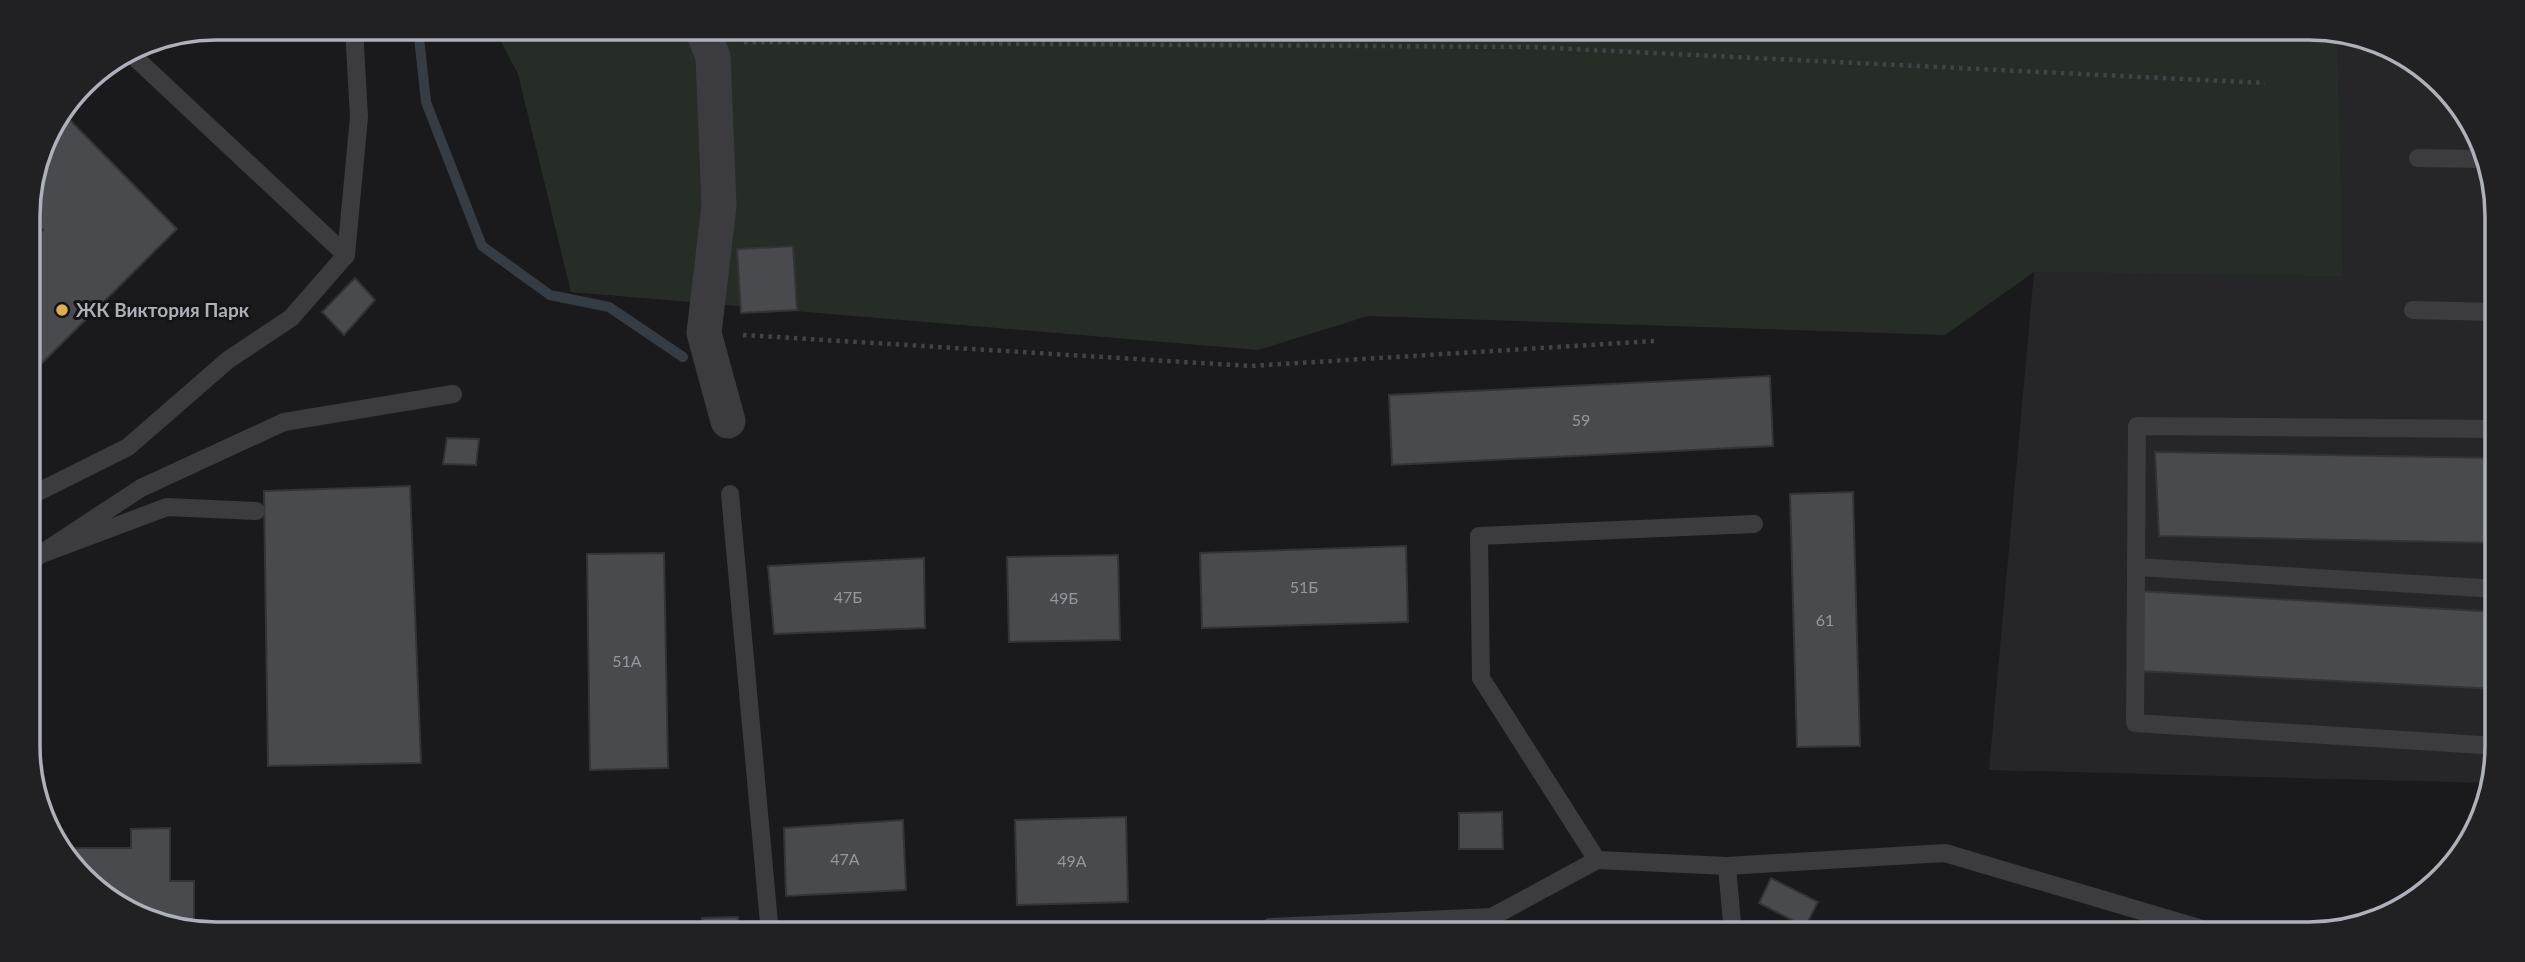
<svg xmlns="http://www.w3.org/2000/svg" width="2525" height="962" viewBox="0 0 2525 962" font-family="Lato,sans-serif">
	<rect width="100%" height="100%" fill="#1a1a1c"/>
	<polygon fill="#262629" points="2337,33 2369,38 2450,93 2495,192 2497,745 2491,783 1989,770 2034,272 2342,275"/>
	<polygon fill="#262d27" points="494,28 2308,28 2337,33 2343,276 2034,272 1945,335 1368,316 1258,350 571,292 518,74"/>
	<g fill="none" stroke-linecap="round" stroke-linejoin="round">
		<polyline stroke="#353c43" stroke-width="10" points="418,28 426,102 482,246 550,295 609,307 683,357"/>
	</g>
	<g fill="#494a4e" stroke="#343438" stroke-width="2">
		<polygon points="63,113 177,229 29,376 29,244 43,230 28,215 28,204 47,134"/>
		<polygon points="793,246 797,310 741,313 737,249"/>
		<polygon points="355,278 375,300 344,335 322,312"/>
		<polygon points="1770,376 1773,446 1392,465 1389,395"/>
		<polygon points="447,438 479,439 476,465 443,464"/>
		<polygon points="2155,452 2496,458 2496,543 2159,536"/>
		<polygon points="410,486 421,763 268,766 264,491"/>
		<polygon points="1853,492 1860,746 1797,747 1790,494"/>
		<polygon points="1406,546 1408,622 1202,628 1200,553"/>
		<polygon points="664,553 668,768 590,770 587,554"/>
		<polygon points="1118,555 1120,640 1009,642 1007,557"/>
		<polygon points="924,558 925,628 774,634 768,566"/>
		<polygon points="2141,591 2497,612 2497,689 2139,671"/>
		<polygon points="1502,812 1503,849 1459,849 1459,813"/>
		<polygon points="1126,817 1128,902 1017,905 1015,820"/>
		<polygon points="903,820 906,890 786,896 784,828"/>
		<polygon points="170,828 170,881 194,881 194,930 156,924 75,869 64,848 131,848 131,829"/>
		<polygon points="1771,878 1818,902 1805,927 1759,903"/>
		<polygon points="738,917 738,934 702,934 702,918"/>
	</g>
	<g fill="none" stroke-linecap="round" stroke-linejoin="round">
		<g stroke="#424347" stroke-width="4.5" stroke-dasharray="3.5 5" stroke-linecap="butt">
			<polyline points="744,42 1532,47 2265,83"/>
			<polyline points="743,335 1250,366 1654,341"/>
		</g>
		<g stroke="#3c3c40" stroke-width="18">
			<polyline points="129,52 346,255"/>
			<polyline points="2418,158 2481,159"/>
			<polyline points="2413,310 2496,312"/>
			<polyline points="2496,429 2137,426 2135,723 2497,746"/>
			<polyline points="730,494 770,934"/>
			<polyline points="30,496 128,447 228,360 291,318 346,255 359,117 354,28"/>
			<polyline points="39,555 141,488 284,422 453,394"/>
			<polyline points="30,564 39,555 167,507 256,511"/>
			<polyline points="2136,567 2497,589"/>
			<polyline points="1727,866 1597,860 1481,678 1479,536 1754,524"/>
			<polyline points="1270,927 1492,917 1597,860"/>
			<polyline points="949,934 1116,932"/>
			<polyline points="1733,934 1727,866 1945,853 2219,934"/>
		</g>
		<polyline stroke="#3c3c40" stroke-width="35" points="702,28 713,57 719,206 704,333 728,421"/>
	</g>
	<circle fill="#dcb052" stroke="#151517" stroke-width="2.5" cx="62" cy="310" r="7"/>
	<g text-anchor="middle" stroke-width="6" stroke-linejoin="round" paint-order="stroke">
		<g font-size="16" fill="#95979f">
			<text x="1581" y="426">59</text>
			<text x="1304" y="593">51Б</text>
			<text x="848" y="603">47Б</text>
			<text x="1064" y="604">49Б</text>
			<text x="1825" y="626">61</text>
			<text x="627" y="667">51А</text>
			<text x="845" y="865">47А</text>
			<text x="1072" y="867">49А</text>
		</g>
		<g font-size="19" font-weight="bold" fill="#aeb1ba" stroke="#151517" text-anchor="start">
			<text x="76" y="317">ЖК Виктория Парк</text>
		</g>
	</g>
	<path d="M0 0H2525V962H0ZM216 40H2309A176 176 0 0 1 2485 216V746A176 176 0 0 1 2309 922H216A176 176 0 0 1 40 746V216A176 176 0 0 1 216 40Z" fill="#212124" fill-rule="evenodd"/>
	<path fill="none" stroke="#aeb1ba" stroke-width="3.5" d="M216 40H2309A176 176 0 0 1 2485 216V746A176 176 0 0 1 2309 922H216A176 176 0 0 1 40 746V216A176 176 0 0 1 216 40Z"/>
</svg>
